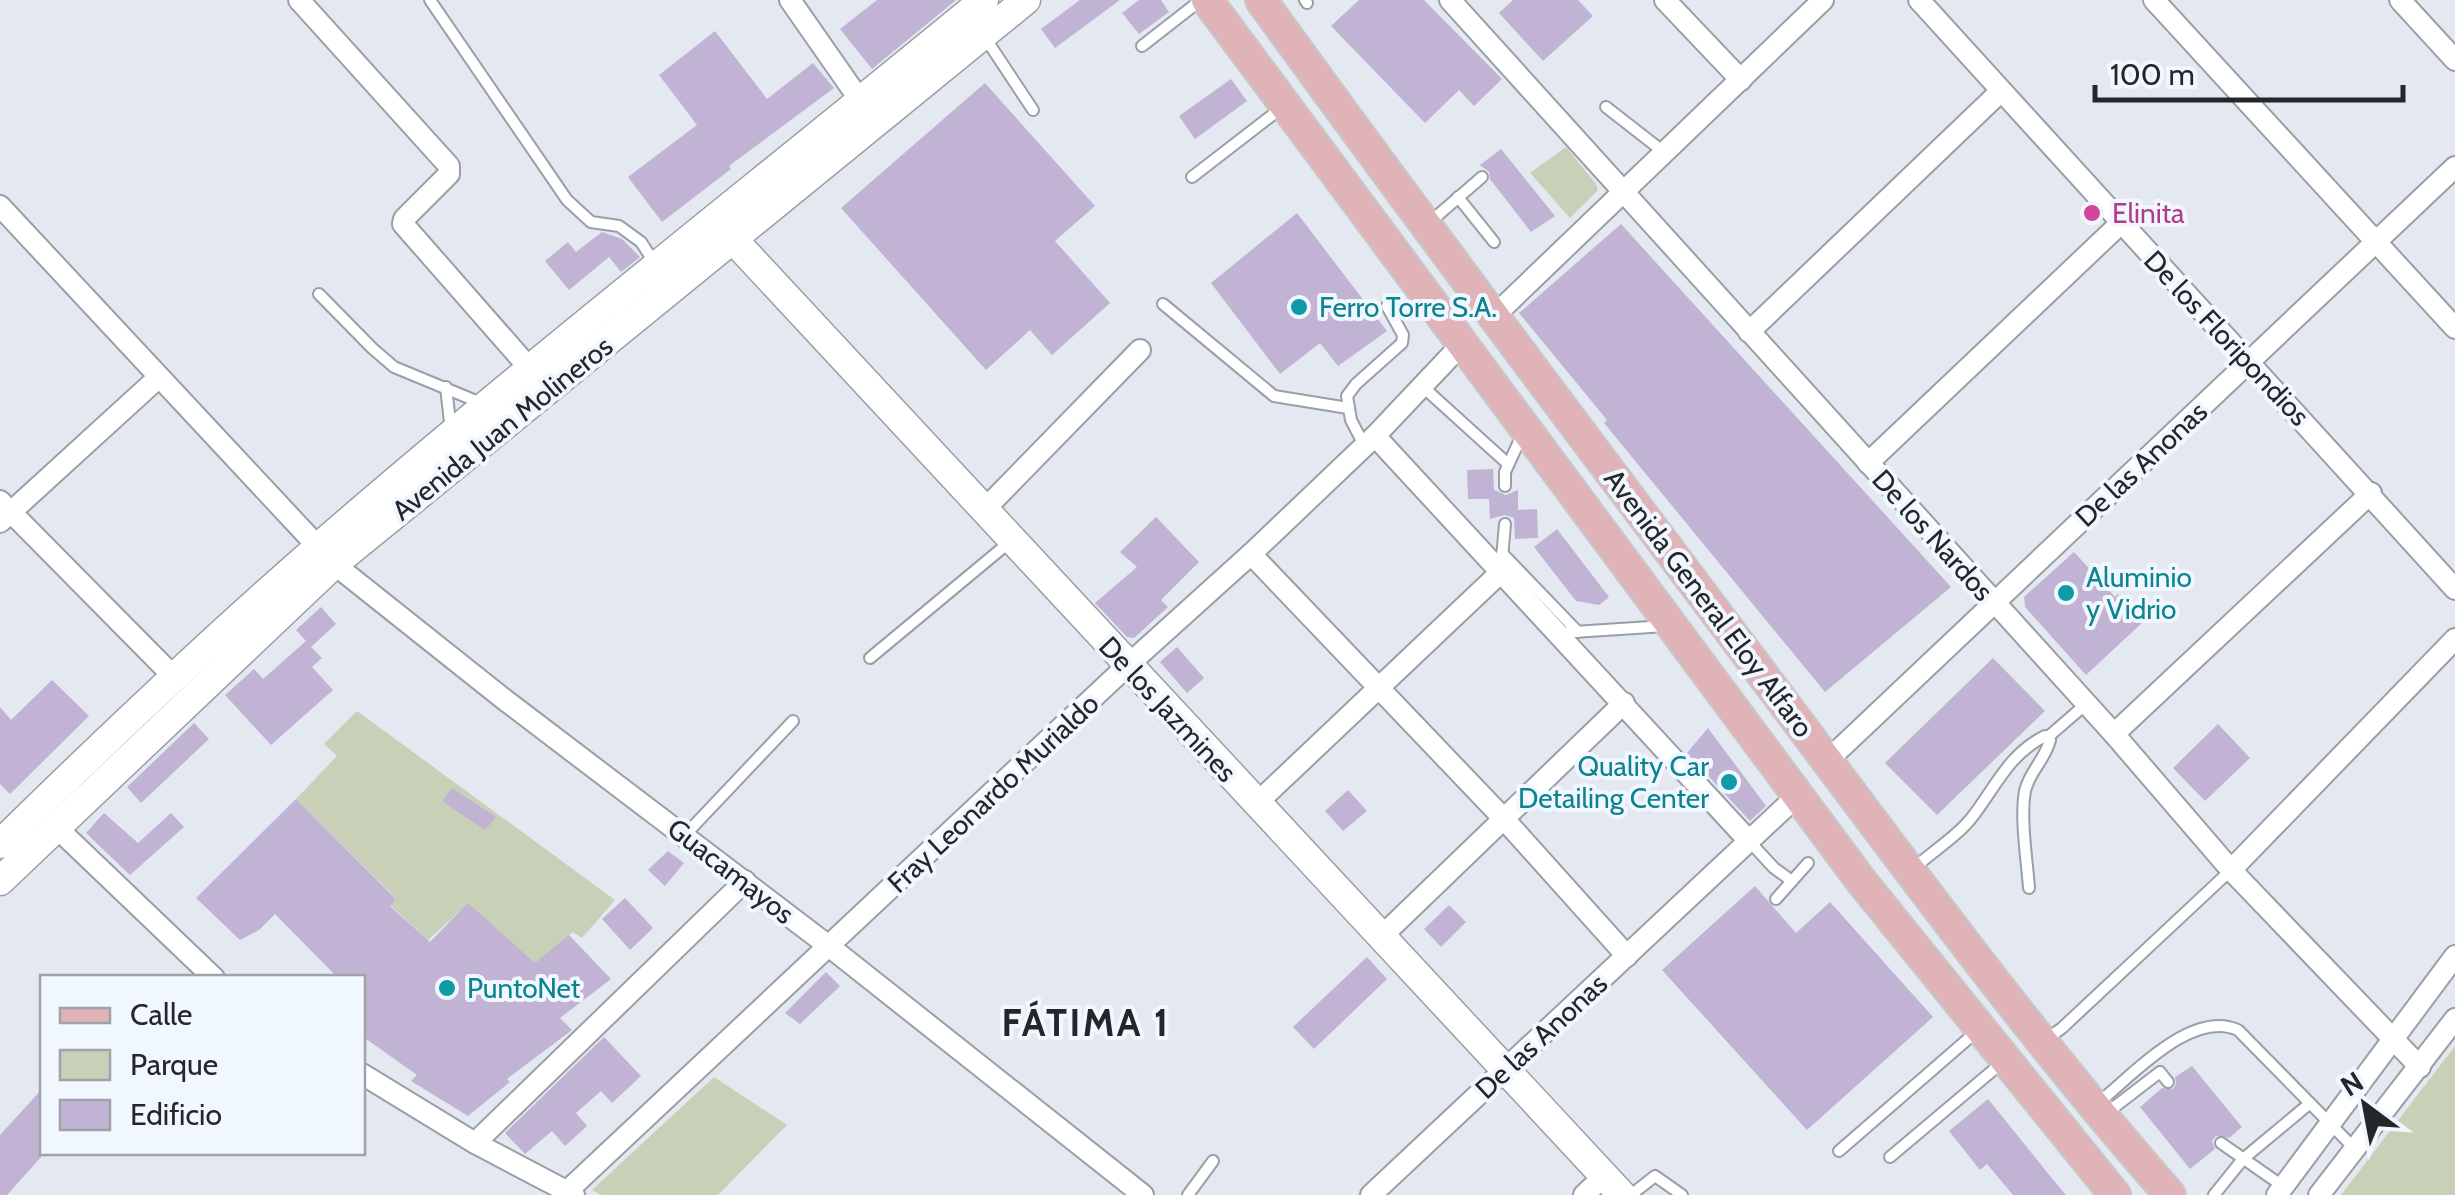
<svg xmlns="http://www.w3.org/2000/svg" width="2455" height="1195" viewBox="0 0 2455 1195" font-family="Cabin,sans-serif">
	<rect width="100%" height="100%" fill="#e4e9f1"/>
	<g fill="#c8d1b7">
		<polygon points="1566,147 1596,184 1598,190 1570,218 1530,173"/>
		<polygon points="357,711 615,900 582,938 573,932 537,965 468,904 428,940 390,905 396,898 296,799 337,756 324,744"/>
		<polygon points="2455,1046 2455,1195 2341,1195"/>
		<polygon points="714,1077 787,1125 718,1195 601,1195 592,1190"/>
	</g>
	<g fill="#c0b3d3">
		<polygon points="877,0 956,0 872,69 840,29"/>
		<polygon points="1080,0 1120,0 1055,48 1041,29"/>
		<polygon points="1139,0 1161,0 1169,12 1139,34 1122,13"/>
		<polygon points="1359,0 1424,0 1502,79 1474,106 1459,90 1425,123 1331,26"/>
		<polygon points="1513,0 1578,0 1593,16 1543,61 1499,13"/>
		<polygon points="715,31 767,99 813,63 834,88 729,166 731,169 662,222 628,177 697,125 659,75"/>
		<polygon points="1231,79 1247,101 1195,139 1179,116"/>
		<polygon points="985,83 1095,206 1055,241 1110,303 1052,355 1030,330 986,370 841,208"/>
		<polygon points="1501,149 1555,216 1531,232 1490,179 1489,172 1480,165"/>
		<polygon points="1297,213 1387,331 1338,366 1320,343 1280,374 1211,283"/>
		<polygon points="1621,224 1951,587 1825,692 1604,423 1607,420 1519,313"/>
		<polygon points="602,232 622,239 640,257 621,272 609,257 569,290 545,261 568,242 576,252"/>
		<polygon points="1493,469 1494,490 1506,495 1518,490 1518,510 1537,509 1538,538 1515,539 1514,518 1505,515 1490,519 1489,499 1468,499 1467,470"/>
		<polygon points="1156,517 1199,562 1161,600 1168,607 1134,638 1127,637 1095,603 1137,567 1120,552"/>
		<polygon points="1557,529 1609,597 1599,605 1576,601 1534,547"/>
		<polygon points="2074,552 2115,597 2118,594 2144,621 2086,675 2025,607 2024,597"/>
		<polygon points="321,607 336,624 311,647 322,658 312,667 333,690 271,745 225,695 254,669 263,679 306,641 296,630"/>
		<polygon points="1177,647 1204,678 1187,693 1160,662"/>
		<polygon points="1993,658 2045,711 1937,815 1885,763"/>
		<polygon points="52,680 89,716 10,794 0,784 0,707 11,720"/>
		<polygon points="194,723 209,739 141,803 127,787"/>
		<polygon points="2218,724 2250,758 2205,801 2173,768"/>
		<polygon points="1708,728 1766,806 1750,821 1687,753"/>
		<polygon points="452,788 496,817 485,830 442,801"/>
		<polygon points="1348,790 1367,811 1343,831 1325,811"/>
		<polygon points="296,799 396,899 390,906 430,942 468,903 535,963 569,935 611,979 560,1018 572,1030 507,1079 510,1082 468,1116 411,1081 417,1075 362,1036 362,978 338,978 275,914 259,930 240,940 196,898"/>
		<polygon points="104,813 138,843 171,813 184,827 130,875 86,833"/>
		<polygon points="668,851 684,863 665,886 648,870"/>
		<polygon points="1755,886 1796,933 1830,902 1933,1017 1807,1130 1662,970"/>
		<polygon points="625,898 653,928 630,950 602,919"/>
		<polygon points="1449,905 1466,922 1441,947 1424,929"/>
		<polygon points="1367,957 1387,979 1314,1049 1293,1027"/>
		<polygon points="826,972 840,986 800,1024 785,1013"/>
		<polygon points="604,1037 641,1076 612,1103 601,1091 576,1113 587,1126 565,1146 552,1131 525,1154 505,1133"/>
		<polygon points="2192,1066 2242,1127 2229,1138 2216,1136 2212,1141 2215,1149 2190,1169 2140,1107 2162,1088 2173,1089 2176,1084 2175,1077"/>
		<polygon points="42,1089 42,1156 7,1195 0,1195 0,1135"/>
		<polygon points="1988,1099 2046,1171 2066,1195 2013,1195 1987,1164 1980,1170 1949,1131"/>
	</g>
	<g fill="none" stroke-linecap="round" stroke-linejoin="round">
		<defs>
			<g id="lane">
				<polyline points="430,0 567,200 591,222 619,226 641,242 654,262"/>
				<polyline points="1305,0 1307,3"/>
				<polyline points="984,36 1033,110"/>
				<polyline points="1142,46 1201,0"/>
				<polyline points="1606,107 1665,153"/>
				<polyline points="1192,177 1284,106"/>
				<polyline points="1458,197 1494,242"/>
				<polyline points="1430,222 1482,177"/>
				<polyline points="319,294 372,348 394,367 481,403"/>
				<polyline points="1163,304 1274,396 1348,408"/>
				<polyline points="1422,386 1508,464"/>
				<polyline points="446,387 451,431"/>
				<polyline points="1364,445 1351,420 1347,396 1356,384 1402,343 1403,335 1387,306"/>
				<polyline points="1505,486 1505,472 1522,435"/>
				<polyline points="1502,553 1578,632"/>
				<polyline points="1502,558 1505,524"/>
				<polyline points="1558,633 1666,626"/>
				<polyline points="870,658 1012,540"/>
				<polyline points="2048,737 2086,704"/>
				<polyline points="685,835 793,721"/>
				<polyline points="1749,841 1774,868 1792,881 1808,863"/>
				<path d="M1914,868C1933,851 1958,836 1973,816C1996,786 2009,754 2045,736L2050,740C2045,760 2029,772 2025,791C2020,818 2027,860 2029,888"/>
				<polyline points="1776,899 1792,881"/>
				<polyline points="2044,1041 2062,1028 2231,870"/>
				<path d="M2099,1102C2134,1074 2192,1009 2238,1030L2355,1149"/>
				<polyline points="2104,1115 2160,1072 2168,1082"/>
				<polyline points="2221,1143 2284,1187"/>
				<polyline points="1839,1151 1976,1032"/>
				<polyline points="1890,1157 2004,1061"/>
				<polyline points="1188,1195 1213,1161"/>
				<polyline points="1631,1195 1655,1176 1682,1195"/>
				<polyline points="2214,1195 2243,1159 2309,1104"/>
			</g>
			<g id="street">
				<polyline points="299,0 449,166 449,174 404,219 403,224 531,370"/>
				<polyline points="790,0 866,109"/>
				<polyline points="1450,0 2114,734 2231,870 2420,1067"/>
				<polyline points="1665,0 1741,80"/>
				<polyline points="1919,0 2455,589"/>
				<polyline points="2154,0 2455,328"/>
				<polyline points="2400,0 2455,60"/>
				<polyline points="0,206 334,564 505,700 830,947 1143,1195"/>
				<polyline points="1494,316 1823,0"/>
				<polyline points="1749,332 2001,91"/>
				<polyline points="1375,436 1749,841"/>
				<polyline points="1868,463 2121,223"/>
				<polyline points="0,501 174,677"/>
				<polyline points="984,510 1140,350"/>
				<polyline points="0,522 159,377"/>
				<polyline points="1251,554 1504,819 1627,956"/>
				<polyline points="2114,734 2371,493"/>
				<polyline points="1827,761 2455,167"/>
				<polyline points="1256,804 1500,573"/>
				<polyline points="56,827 214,978"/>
				<polyline points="2231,870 2455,639"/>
				<polyline points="1381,937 1624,703"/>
				<polyline points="362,1074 475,1143 574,1195"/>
				<polyline points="475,1143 745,881"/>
				<polyline points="563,1195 1128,665 1251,554 1375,436 1461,345"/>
				<polyline points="1371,1195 1798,795"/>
				<polyline points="1584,1195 1604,1176"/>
				<polyline points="2277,1195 2455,956"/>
				<polyline points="2319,1195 2455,1019"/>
			</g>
			<g id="secondary">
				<polyline points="716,221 1622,1195"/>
				<path d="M0,844C105,741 211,640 322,544C538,357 764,181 984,0"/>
				<polyline points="0,881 334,564 1026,0"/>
			</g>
			<g id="primary">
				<polyline points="1207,0 1862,882 2115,1195"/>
				<path d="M1261,0C1420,220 1584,437 1747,654C1885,837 2019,1023 2170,1195"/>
			</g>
		</defs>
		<use href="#lane" stroke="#999fa6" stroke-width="14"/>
		<use href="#street" stroke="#999fa6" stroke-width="24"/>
		<use href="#secondary" stroke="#999fa6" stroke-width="31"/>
		<use href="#primary" stroke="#c6c7c7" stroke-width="34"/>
		<use href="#lane" stroke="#fff" stroke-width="10"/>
		<use href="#street" stroke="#fff" stroke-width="20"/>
		<use href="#secondary" stroke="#fff" stroke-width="28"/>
		<use href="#primary" stroke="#e0b3b8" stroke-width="30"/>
	</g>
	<circle fill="#d1479c" stroke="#f1f7fe" stroke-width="4" cx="2092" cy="213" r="10"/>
	<g fill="#0f9aa8" stroke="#f1f7fe" stroke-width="4">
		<circle cx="1299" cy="307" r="10"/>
		<circle cx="2066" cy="593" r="10"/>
		<circle cx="1729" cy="782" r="10"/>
		<circle cx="447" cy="988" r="10"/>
	</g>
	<g text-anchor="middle" stroke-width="8" stroke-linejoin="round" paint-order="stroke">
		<g font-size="28" fill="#b23c85" stroke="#f1f7fe" text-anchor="start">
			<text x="2112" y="223">Elinita</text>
		</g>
		<g font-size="28" fill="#0d838f" stroke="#f1f7fe" text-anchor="start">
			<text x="1319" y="317">Ferro Torre S.A.</text>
			<text x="2086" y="587">Aluminio<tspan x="2086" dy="32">y Vidrio</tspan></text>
			<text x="1709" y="776" text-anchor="end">Quality Car<tspan x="1709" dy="32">Detailing Center</tspan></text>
			<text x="467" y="998">PuntoNet</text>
		</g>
		<g font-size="28" fill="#242629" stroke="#f1f7fe">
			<text transform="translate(2227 338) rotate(47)" y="10">De los Floripondios</text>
			<text transform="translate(502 428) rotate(-39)" y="10">Avenida Juan Molineros</text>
			<text transform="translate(2141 464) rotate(-43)" y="10">De las Anonas</text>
			<text transform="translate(1933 535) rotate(48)" y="10">De los Nardos</text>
			<text transform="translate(1709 603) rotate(53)" y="10">Avenida General Eloy Alfaro</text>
			<text transform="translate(1168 709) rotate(47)" y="10">De los Jazmines</text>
			<text transform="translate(993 793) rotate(-43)" y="10">Fray Leonardo Murialdo</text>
			<text transform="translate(731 871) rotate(38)" y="10">Guacamayos</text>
			<text transform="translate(1541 1036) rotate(-43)" y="10">De las Anonas</text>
		</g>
		<g font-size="38" font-weight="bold" letter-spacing="2.5" fill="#242629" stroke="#f1f7fe">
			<text x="1086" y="1036">FÁTIMA 1</text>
		</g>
	</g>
	<rect x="40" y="975" width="325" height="180" fill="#f1f7fe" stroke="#9fa3a9" stroke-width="2.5"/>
	<rect x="60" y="1008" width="50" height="15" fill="#e0b3b8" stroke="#9fa3a9" stroke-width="2.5"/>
	<text x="130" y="1025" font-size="30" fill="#242629">Calle</text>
	<rect x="60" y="1050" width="50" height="30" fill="#c8d1b7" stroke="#9fa3a9" stroke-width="2.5"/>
	<text x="130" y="1075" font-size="30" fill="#242629">Parque</text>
	<rect x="60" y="1100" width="50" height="30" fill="#c0b3d3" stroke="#9fa3a9" stroke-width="2.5"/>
	<text x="130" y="1125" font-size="30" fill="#242629">Edificio</text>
	<g transform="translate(2365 1105) rotate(328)" stroke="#f1f7fe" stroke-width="8" paint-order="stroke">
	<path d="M0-8L18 38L0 25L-18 38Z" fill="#242629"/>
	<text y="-15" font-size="28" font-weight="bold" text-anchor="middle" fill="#242629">N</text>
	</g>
	<path d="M2095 85v15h308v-15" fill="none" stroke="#242629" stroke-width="5"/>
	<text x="2110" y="85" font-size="30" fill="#242629" stroke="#f1f7fe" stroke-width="8" paint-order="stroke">100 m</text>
</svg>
